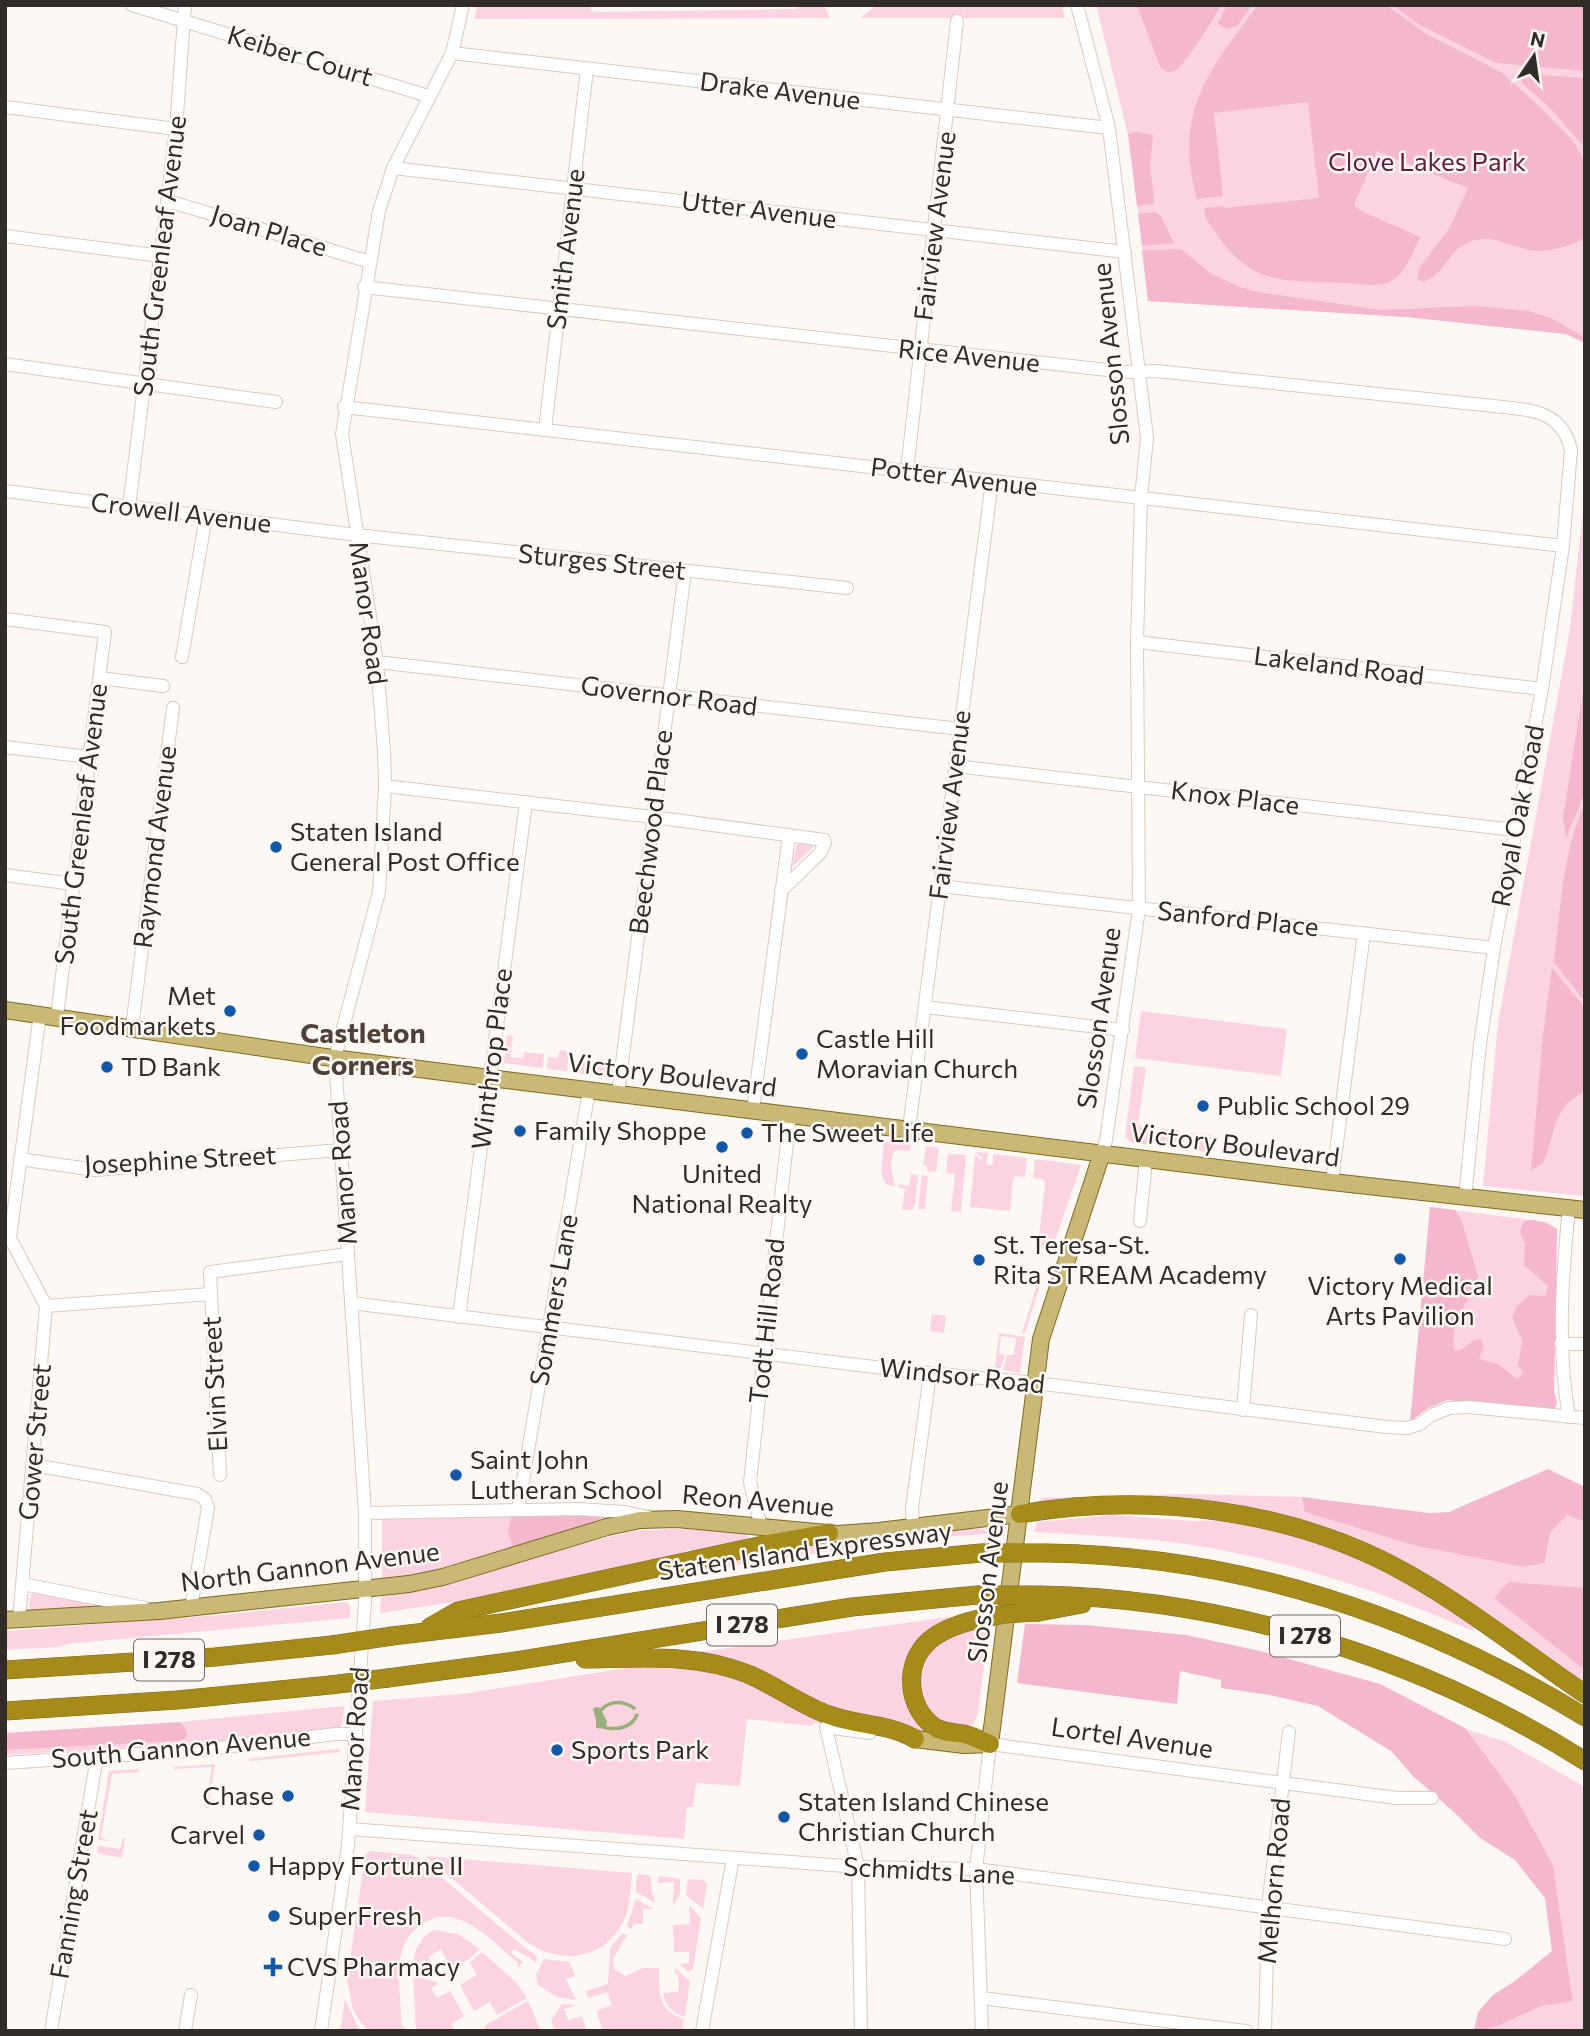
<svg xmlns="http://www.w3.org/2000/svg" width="1590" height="2036" viewBox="0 0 1590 2036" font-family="Commissioner,sans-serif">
	<rect width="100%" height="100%" fill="#fef8f4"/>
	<g fill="#fbd3e1">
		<polygon points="477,5 590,5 591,11 600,12 798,9 798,5 824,5 830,18 475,19"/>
		<polygon points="877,5 1062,5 1065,18 860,18"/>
		<polygon points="1096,5 1585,5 1585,343 1566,334 1407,317 1148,301 1131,147"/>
		<polygon points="1585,494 1585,1196 1483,1186 1498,1023 1570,629"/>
		<polygon points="797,843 813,844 814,846 792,867"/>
		<polygon points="1141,1011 1287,1029 1281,1076 1135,1058"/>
		<polygon points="507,1035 513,1036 510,1057 523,1058 524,1052 544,1054 543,1068 504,1063"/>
		<polygon points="560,1050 569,1052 567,1071 547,1069 548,1057 558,1058"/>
		<polygon points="578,1062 607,1066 606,1077 577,1073"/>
		<polygon points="1134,1066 1146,1068 1138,1125 1154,1128 1153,1136 1150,1135 1148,1145 1130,1142 1125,1136"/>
		<polygon points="1161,1128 1179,1131 1180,1135 1176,1148 1159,1146"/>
		<polygon points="1194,1133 1211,1135 1208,1152 1192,1150 1192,1136"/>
		<path d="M884,1141L911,1144L909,1151L895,1150C888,1163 893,1174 895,1187L886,1184L881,1174Z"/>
		<polygon points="1224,1145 1251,1148 1249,1157 1223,1154"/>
		<polygon points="926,1146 939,1148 936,1172 927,1171 927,1166 923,1165"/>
		<polygon points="975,1152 989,1153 986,1162 989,1166 993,1163 993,1154 1027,1158 1025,1177 1015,1176 1013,1180 1010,1211 970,1207 975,1155 982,1160 983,1158"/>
		<polygon points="948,1154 966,1155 961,1212 951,1211 955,1174 946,1173"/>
		<polygon points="1035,1159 1081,1165 1052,1249 1049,1249 1049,1247 1038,1246 1045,1183 1043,1179 1033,1178"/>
		<polygon points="911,1174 918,1175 915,1205 912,1210 902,1210 905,1189 898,1187 898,1184 909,1186"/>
		<polygon points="922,1175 928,1176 925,1209 918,1209"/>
		<polygon points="1430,1207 1547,1222 1557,1229 1554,1392 1557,1406 1550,1411 1447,1400 1421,1413"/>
		<polygon points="1040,1275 1043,1276 1025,1333 1022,1333"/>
		<polygon points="932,1314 946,1316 944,1333 930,1331"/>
		<polygon points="999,1333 1025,1337 1020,1373 1003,1370 1007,1355 1014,1355 1016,1338 1001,1336 999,1354 1005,1355 1001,1368 987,1369 987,1366 995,1367"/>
		<polygon points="1187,1494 1302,1497 1306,1512 1416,1546 1523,1567 1546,1563 1550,1533 1567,1515 1585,1522 1585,1683 1478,1610 1381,1550 1302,1520 1230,1504 1131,1498 1041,1502 1040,1498"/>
		<polygon points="512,1515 509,1531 513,1548 431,1573 382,1579 382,1518"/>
		<path d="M1113,1515L1191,1521L1235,1520L1301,1535L1383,1568L1475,1624L1473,1631C1394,1597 1315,1569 1231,1552C1167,1538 1101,1536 1035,1532L1036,1522Z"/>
		<polygon points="979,1528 998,1533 901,1540 624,1583 770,1548"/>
		<polygon points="682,1529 744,1533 749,1537 746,1540 691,1552 690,1549 678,1555 480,1598 380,1613 381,1597 454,1583 578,1544 639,1530"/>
		<polygon points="33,1593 36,1593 110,1606 32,1612 29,1606 31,1595"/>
		<polygon points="347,1602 350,1606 350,1618 66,1644 59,1647 5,1650 5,1631 218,1615"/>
		<polygon points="948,1617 949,1620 907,1668 931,1736 917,1729 826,1710 693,1653"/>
		<path d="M989,1624L978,1713L974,1723C964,1729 959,1728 948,1724C944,1722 936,1721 933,1717C908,1693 920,1653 947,1637C958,1630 976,1628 989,1624Z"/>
		<polygon points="672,1666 713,1671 743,1681 770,1695 886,1733 815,1723 812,1726 747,1719 740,1786 696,1783 693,1807 687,1807 684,1839 365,1812 373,1701 462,1694 633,1667"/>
		<polygon points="344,1706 343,1722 339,1729 174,1745 5,1755 5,1750 178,1741 185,1725 179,1722"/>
		<polygon points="1465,1729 1504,1741 1585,1787 1585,2031 1480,2031 1485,2028 1498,2026 1541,2006 1573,2000 1553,1865 1514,1794"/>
		<polygon points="338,1749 341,1752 251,1761 247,1759"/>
		<polygon points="215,1764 208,1808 205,1808 212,1767 174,1769 174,1767"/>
		<polygon points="138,1769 139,1772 112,1774 101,1837 108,1841 98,1840 109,1771"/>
		<polygon points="123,1838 125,1838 122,1858 97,1853 98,1846 120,1849"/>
		<path d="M370,1851L412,1855L419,1858L524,1947L537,1956L536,1962L514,1949L511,1953L523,1962L517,1969L518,1963C494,1943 459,1902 425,1922C414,1928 405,1939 402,1951C396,1968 401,2007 402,2027H405L404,2031H368L360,2021L353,2009L347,1981L365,1855Z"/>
		<path d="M425,1856L632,1873C630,1889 631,1907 623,1922C604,1961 558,1965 526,1941Z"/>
		<polygon points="639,1874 651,1876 652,1895 654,1897 655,1903 636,1892 636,1877"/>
		<polygon points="659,1876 680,1879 680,1894 673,1906 674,1882 657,1883"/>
		<polygon points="688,1879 704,1880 707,1884 703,1909 686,1895"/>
		<polygon points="636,1899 653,1909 643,1909 643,1924 634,1924 631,1929 627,1926"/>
		<polygon points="689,1905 701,1918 693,1969 688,1972 679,1964 689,1963 689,1952 674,1952 673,1925 690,1924"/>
		<path d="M434,1930L458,1934L480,1949L469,1959L451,1969L441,1949L428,1957L438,1974L415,1971C411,1956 419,1937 434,1930Z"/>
		<path d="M622,1933L627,1935L613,1959L614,1969L625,1976L643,1968H659C659,1993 657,2010 684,2019L682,2031H603L596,2011L612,2005L607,1992L588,1998L586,1991L608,1984L610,1949Z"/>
		<polygon points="482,1952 516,1982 527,1998 497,2015 490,2002 474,2011 460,1985 477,1975 470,1962"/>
		<polygon points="544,1959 570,1962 575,1976 566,1979 576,2000 557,1997 538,1985 536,1975"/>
		<path d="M675,1968L690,1981L685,2017C673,2013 665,2006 663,1993L679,1992L678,1974H675Z"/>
		<polygon points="413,1975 436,1982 438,1984 431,1988 437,1998 450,1991 464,2016 451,2024 455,2031 416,2031"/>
		<polygon points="345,2000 360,2031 340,2031"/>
		<polygon points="528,2001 541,2031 485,2030 484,2028 487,2024"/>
		<polygon points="562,2004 576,2005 564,2009 568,2020 582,2016 587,2031 556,2031 551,2021"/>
	</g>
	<g fill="#f4b7cd">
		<path d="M1137,5H1221C1216,16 1186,63 1177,69C1173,72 1171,72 1167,72L1160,67Z"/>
		<polygon points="1227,5 1252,5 1237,26 1227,29 1218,24"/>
		<path d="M1386,5L1428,35L1501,72L1538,105L1572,140L1585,161V238C1572,245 1553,251 1538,251C1516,251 1498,234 1475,240C1446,248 1446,276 1422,282L1417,278L1420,267L1449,229L1468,188L1377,151L1354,205L1361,211L1420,237C1413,251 1406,274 1391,281C1377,288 1357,283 1343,283C1286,280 1254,287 1218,236C1212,227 1204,219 1204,208L1224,206L1225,208L1319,198L1308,102L1214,113L1223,196L1197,199C1173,111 1208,72 1258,5Z"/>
		<polygon points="1393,5 1585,5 1585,71 1496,63 1420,25"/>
		<polygon points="1525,74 1585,78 1585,148 1551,109 1522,83 1520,78"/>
		<polygon points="1136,132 1153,135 1150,166 1154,200 1153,204 1137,206 1128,134"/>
		<polygon points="1155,212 1161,216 1174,243 1142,246 1138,214"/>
		<polygon points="1181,249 1210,273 1240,287 1258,292 1380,310 1477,306 1529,311 1553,319 1585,338 1585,343 1566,334 1407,317 1148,301 1142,250"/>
		<polygon points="1585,680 1585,793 1566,838 1563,817"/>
		<path d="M1585,803V1002L1554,962C1561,907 1562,854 1585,803Z"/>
		<path d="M1552,968L1585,1008V1092C1551,1106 1556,1135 1543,1163L1531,1171L1543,1035Z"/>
		<path d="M1430,1207L1455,1210L1462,1222L1479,1280C1467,1303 1450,1321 1454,1350L1459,1351L1475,1340H1481L1484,1347L1479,1359L1498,1364L1517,1379L1523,1373L1518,1365L1522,1340L1512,1317L1517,1306L1530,1295L1545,1296L1548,1286L1524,1265L1525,1244L1520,1232L1523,1222C1534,1217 1547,1223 1557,1229L1554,1392L1557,1402L1554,1409L1550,1411L1447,1400L1429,1407L1410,1422Z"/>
		<polygon points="1548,1469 1585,1487 1585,1522 1567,1515 1550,1533 1545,1563 1523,1567 1416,1546 1305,1512 1302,1497 1429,1513 1449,1512"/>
		<polygon points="586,1513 611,1516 611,1519 588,1524 513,1548 508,1531 512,1515"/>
		<polygon points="1509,1582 1585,1588 1585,1670 1494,1598"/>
		<polygon points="1025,1624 1087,1625 1186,1635 1260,1651 1380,1684 1465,1728 1514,1794 1553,1865 1573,2001 1541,2006 1498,2026 1474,2031 1478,2012 1493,1995 1515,1981 1552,1951 1545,1898 1515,1860 1480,1838 1454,1812 1413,1776 1391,1751 1318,1706 1270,1695 1221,1688 1221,1680 1180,1671 1177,1704 1017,1683"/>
		<path d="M179,1722C186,1726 188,1730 186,1738L178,1741L5,1750V1733Z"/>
	</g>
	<polygon fill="#99b07c" points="596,1707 600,1708 607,1721 606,1729 596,1728 596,1720 593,1709"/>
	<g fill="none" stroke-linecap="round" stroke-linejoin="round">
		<g stroke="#99b07c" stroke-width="3.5">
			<path d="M601,1710C610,1700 623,1701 634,1708"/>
			<path d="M607,1728C619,1730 632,1727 637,1715"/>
		</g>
		<defs>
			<g id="minor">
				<polyline points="132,5 428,96"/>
				<polyline points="1077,5 1109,128 1147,438 1141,498 1137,642 1139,909 1106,1140 1102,1153"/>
				<polyline points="452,53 1109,128"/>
				<polyline points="5,107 176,129"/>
				<polyline points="393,168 1125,252"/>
				<polyline points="168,201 370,262"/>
				<polyline points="5,236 161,256"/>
				<path d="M364,287L1125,372L1156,371L1494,406C1528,410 1562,409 1571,450L1563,546L1542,689L1494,948L1480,1044L1465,1198"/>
				<polyline points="5,364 276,402"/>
				<polyline points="344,407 1563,546"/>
				<polyline points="545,430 587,69"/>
				<polyline points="907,471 957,21"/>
				<polyline points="5,491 357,535 847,588"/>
				<polyline points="129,507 176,129 185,5"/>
				<polyline points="5,619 105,632 57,1016"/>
				<polyline points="1137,642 1542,689"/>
				<polyline points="182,657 206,516"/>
				<polyline points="377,662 960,729"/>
				<polyline points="100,678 163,686"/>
				<polyline points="5,747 89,757"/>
				<polyline points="955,766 1515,830"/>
				<polyline points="385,786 653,817 824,840 825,843 820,853 781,891"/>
				<polyline points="5,875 73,884"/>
				<polyline points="940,886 1494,948"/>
				<polyline points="925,1007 1123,1030"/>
				<polyline points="40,1014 10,1238 46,1306"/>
				<polyline points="132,1027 173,708"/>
				<polyline points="618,1094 685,571"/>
				<polyline points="753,1110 789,835"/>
				<polyline points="909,1129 992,481"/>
				<polyline points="20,1159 95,1170 340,1150"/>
				<polyline points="1332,1182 1364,933"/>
				<path d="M1569,1208C1562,1278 1557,1348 1569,1417"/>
				<polyline points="1140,1221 1146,1159"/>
				<polyline points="351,1303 907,1371 1036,1383 1386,1427 1407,1428 1420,1424 1432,1415 1449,1408 1468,1407 1585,1418"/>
				<polyline points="46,1306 211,1294"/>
				<polyline points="459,1317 526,802"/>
				<polyline points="1561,1344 1585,1344"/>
				<polyline points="1243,1410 1251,1315"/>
				<polyline points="34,1465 197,1494 205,1499 208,1508 191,1608"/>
				<polyline points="220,1475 210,1272 348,1254"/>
				<polyline points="518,1510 589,1090"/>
				<polyline points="365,1513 579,1509 625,1512 649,1517"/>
				<polyline points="761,1527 750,1482 790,1115"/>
				<polyline points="913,1527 912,1508 930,1374"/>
				<polyline points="23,1584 145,1608"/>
				<polyline points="19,1620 46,1306"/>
				<polyline points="5,1763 200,1750 336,1734 356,1734"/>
				<polyline points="349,1829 858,1867 976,1869 1505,1939"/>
				<polyline points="981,1998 1246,2031"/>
				<polyline points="51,2031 97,1757"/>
				<polyline points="185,2031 191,1995"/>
				<polyline points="321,2031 348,1845 365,1602 365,1513 335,1058 379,892 385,786 384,751 377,662 342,434 379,211 393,168 452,53 463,5"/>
				<polyline points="702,2031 733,1858"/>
				<polyline points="861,2031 858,1867 826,1727 870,1733"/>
				<polyline points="982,2031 976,1869 990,1744 1396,1798 1432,1798"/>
				<polyline points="1265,2031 1268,1907 1289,1732"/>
			</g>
			<g id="major">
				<polyline points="5,1010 325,1057 490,1078 1332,1182 1585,1210"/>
				<polyline points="5,1620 159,1611 409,1584 443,1577 607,1527 640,1520 677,1519 838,1534 879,1531 1020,1514"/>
				<polyline points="915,1739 964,1745 990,1744 1041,1339 1102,1153"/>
			</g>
			<g id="highway">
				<path d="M1020,1514C1150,1492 1293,1509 1408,1574C1470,1609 1526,1654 1585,1694"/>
				<path d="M1047,1553C1243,1556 1419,1616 1585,1717"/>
				<path d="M1041,1595C1232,1599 1423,1659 1585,1761"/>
				<polyline points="1039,1612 1082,1604"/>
				<path d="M975,1620C959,1624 943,1629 930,1640C904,1662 906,1705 933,1726C942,1733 953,1732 964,1734C973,1736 981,1741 990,1744"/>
				<polyline points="430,1627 458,1611 763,1545 829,1533"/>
				<polyline points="392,1636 501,1623 885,1562 981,1553"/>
				<path d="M585,1659C641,1658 695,1653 748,1674C776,1686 801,1705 829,1715C858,1726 888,1723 915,1739"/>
				<polyline points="5,1670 215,1657 332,1645"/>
				<polyline points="388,1678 508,1662 852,1607 977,1595"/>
				<polyline points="5,1711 177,1700 330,1685"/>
			</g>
		</defs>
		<use href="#minor" stroke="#d8cbc0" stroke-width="14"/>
		<use href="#major" stroke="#7d6a1f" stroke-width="18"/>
		<use href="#highway" stroke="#7d6a1f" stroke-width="19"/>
		<use href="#minor" stroke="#fff" stroke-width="12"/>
		<use href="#major" stroke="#cab976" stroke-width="16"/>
		<use href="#highway" stroke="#a68b1b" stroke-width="18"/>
		<defs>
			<g id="highway-bridge">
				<polyline points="981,1553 1047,1553"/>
				<polyline points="977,1595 1041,1595"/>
				<polyline points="975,1620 1005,1614 1039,1612"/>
				<polyline points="332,1645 392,1636"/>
				<polyline points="330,1685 388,1678"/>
			</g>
		</defs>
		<use href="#highway-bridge" stroke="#7d6a1f" stroke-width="19" stroke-linecap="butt"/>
		<use href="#highway-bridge" stroke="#a68b1b" stroke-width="18"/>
	</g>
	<g fill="#1258a7" stroke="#fef8f4" stroke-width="2.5">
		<circle cx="276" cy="847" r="7"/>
		<circle cx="230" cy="1011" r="7"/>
		<circle cx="802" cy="1054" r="7"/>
		<circle cx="107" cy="1067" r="7"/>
		<circle cx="1203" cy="1106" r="7"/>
		<circle cx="520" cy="1131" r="7"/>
		<circle cx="747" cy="1133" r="7"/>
		<circle cx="722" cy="1147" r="7"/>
		<circle cx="1400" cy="1259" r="7"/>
		<circle cx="979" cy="1260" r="7"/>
		<circle cx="456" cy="1475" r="7"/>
		<circle cx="557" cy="1750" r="7"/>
		<circle cx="288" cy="1796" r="7"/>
		<circle cx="784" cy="1817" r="7"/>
		<circle cx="259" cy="1835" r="7"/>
		<circle cx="254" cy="1866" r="7"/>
		<circle cx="274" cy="1916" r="7"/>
		<path d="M269.5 1956.5h7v7h7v7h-7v7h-7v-7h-7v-7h7z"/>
	</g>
	<g text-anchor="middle" stroke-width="5" stroke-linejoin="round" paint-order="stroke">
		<g fill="#fef8f4" stroke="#6e6964" stroke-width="2">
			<rect x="707" y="1604.5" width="70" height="41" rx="5"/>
			<rect x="1270" y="1615.5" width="70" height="41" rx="5"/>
			<rect x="134" y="1639.5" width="70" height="41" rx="5"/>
		</g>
		<g font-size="24" font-weight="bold" fill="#312c27">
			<text x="742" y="1633">I 278</text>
			<text x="1305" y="1644">I 278</text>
			<text x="169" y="1668">I 278</text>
		</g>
		<g font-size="26" fill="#312c27" stroke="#fef8f4">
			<text transform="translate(300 56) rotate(17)" y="9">Keiber Court</text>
			<text transform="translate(780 91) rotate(7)" y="9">Drake Avenue</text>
			<text transform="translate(759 210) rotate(7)" y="9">Utter Avenue</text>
			<text transform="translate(935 226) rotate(-83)" y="9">Fairview Avenue</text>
			<text transform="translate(269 231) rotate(17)" y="9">Joan Place</text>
			<text transform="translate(566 249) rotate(-83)" y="9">Smith Avenue</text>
			<text transform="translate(160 256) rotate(-83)" y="9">South Greenleaf Avenue</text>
			<text transform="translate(1111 354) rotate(-96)" y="9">Slosson Avenue</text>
			<text transform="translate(969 356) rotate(6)" y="9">Rice Avenue</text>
			<text transform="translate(954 477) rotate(7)" y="9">Potter Avenue</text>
			<text transform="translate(181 513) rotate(7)" y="9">Crowell Avenue</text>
			<text transform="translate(602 562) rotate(6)" y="9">Sturges Street</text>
			<text transform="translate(368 613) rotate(82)" y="9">Manor Road</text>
			<text transform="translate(1339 666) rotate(7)" y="9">Lakeland Road</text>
			<text transform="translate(669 696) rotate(7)" y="9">Governor Road</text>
			<text transform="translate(1235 798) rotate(7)" y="9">Knox Place</text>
			<text transform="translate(950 805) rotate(-83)" y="9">Fairview Avenue</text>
			<text transform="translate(1518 816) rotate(-79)" y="9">Royal Oak Road</text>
			<text transform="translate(81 824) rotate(-83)" y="9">South Greenleaf Avenue</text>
			<text transform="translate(651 832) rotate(-83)" y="9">Beechwood Place</text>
			<text transform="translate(155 847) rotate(-83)" y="9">Raymond Avenue</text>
			<text transform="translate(1238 919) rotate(6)" y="9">Sanford Place</text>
			<text transform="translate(1099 1018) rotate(-82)" y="9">Slosson Avenue</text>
			<text transform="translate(492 1059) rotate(-83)" y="9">Winthrop Place</text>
			<text transform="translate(672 1075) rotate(7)" y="9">Victory Boulevard</text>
			<text transform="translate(1235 1145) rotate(7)" y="9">Victory Boulevard</text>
			<text transform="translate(180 1160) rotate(-3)" y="9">Josephine Street</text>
			<text transform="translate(343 1173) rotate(-94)" y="9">Manor Road</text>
			<text transform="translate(554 1300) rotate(-80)" y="9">Sommers Lane</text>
			<text transform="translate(767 1321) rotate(-84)" y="9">Todt Hill Road</text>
			<text transform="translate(962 1376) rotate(6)" y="9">Windsor Road</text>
			<text transform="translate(215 1384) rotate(-93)" y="9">Elvin Street</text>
			<text transform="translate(35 1442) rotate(-85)" y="9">Gower Street</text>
			<text transform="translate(758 1501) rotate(5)" y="9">Reon Avenue</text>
			<text transform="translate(805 1551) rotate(-8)" y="9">Staten Island Expressway</text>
			<text transform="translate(310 1567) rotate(-7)" y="9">North Gannon Avenue</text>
			<text transform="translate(988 1572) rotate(-83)" y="9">Slosson Avenue</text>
			<text transform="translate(1132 1738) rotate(8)" y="9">Lortel Avenue</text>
			<text transform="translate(355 1739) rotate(-86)" y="9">Manor Road</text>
			<text transform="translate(181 1748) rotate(-5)" y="9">South Gannon Avenue</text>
			<text transform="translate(929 1871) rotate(3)" y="9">Schmidts Lane</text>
			<text transform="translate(1274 1881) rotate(-85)" y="9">Melhorn Road</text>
			<text transform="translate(74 1894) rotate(-80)" y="9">Fanning Street</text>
		</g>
		<g font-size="26" fill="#611b3c" stroke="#fef8f4">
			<text x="1427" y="171">Clove Lakes Park</text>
		</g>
		<g font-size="26" fill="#312c27" stroke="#fef8f4" text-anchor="start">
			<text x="290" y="841">Staten Island<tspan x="290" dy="30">General Post Office</tspan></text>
			<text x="216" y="1005" text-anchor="end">Met<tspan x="216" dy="30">Foodmarkets</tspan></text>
			<text x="816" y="1048">Castle Hill<tspan x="816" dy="30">Moravian Church</tspan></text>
			<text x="121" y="1076">TD Bank</text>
			<text x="1217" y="1115">Public School 29</text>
			<text x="534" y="1140">Family Shoppe</text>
			<text x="761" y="1142">The Sweet Life</text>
			<text x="722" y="1183" text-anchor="middle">United<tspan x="722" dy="30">National Realty</tspan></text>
			<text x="993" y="1254">St. Teresa-St.<tspan x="993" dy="30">Rita STREAM Academy</tspan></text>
			<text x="1400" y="1295" text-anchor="middle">Victory Medical<tspan x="1400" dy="30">Arts Pavilion</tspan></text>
			<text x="470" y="1469">Saint John<tspan x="470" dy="30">Lutheran School</tspan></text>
			<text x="571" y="1759">Sports Park</text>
			<text x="274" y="1805" text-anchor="end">Chase</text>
			<text x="798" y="1811">Staten Island Chinese<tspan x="798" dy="30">Christian Church</tspan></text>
			<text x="245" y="1844" text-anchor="end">Carvel</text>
			<text x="268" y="1875">Happy Fortune II</text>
			<text x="288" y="1925">SuperFresh</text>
			<text x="287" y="1976">CVS Pharmacy</text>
		</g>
		<g font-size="28" font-weight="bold" fill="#4d4239" stroke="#fef8f4">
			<text x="363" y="1043">Castleton<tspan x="363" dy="32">Corners</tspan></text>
		</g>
	</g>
	<rect width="1590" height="2036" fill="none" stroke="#312c27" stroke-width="14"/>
	<g transform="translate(1534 56) rotate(13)" stroke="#fef8f4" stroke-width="5" paint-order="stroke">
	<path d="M0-5L12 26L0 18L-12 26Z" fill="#312c27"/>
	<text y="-10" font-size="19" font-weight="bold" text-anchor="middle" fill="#312c27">N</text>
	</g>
</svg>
